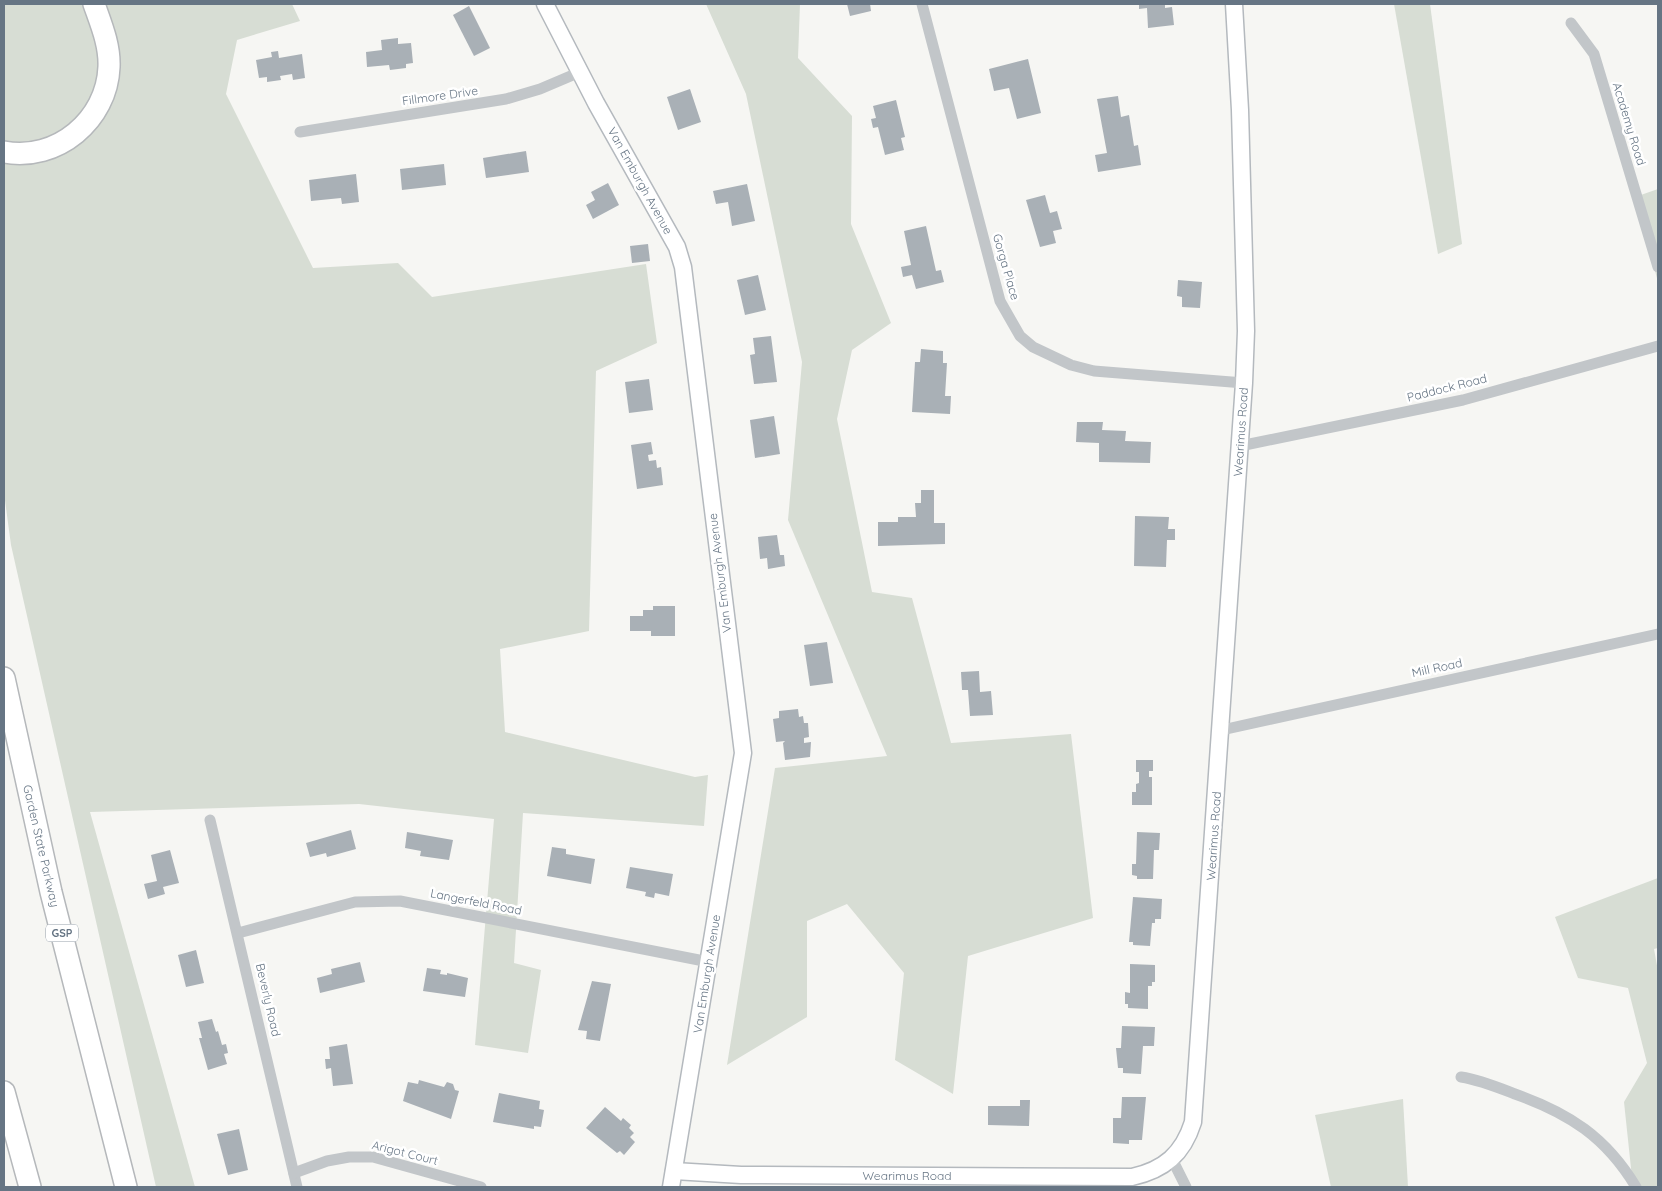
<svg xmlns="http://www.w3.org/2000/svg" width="1662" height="1191" viewBox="0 0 1662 1191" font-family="Quicksand,sans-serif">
	<rect width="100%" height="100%" fill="#f6f6f3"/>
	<g fill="#d7ddd4">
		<polygon points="4,4 292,4 300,21 237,40 226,94 313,268 398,263 432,297 646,264 657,343 596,371 589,631 500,649 505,732 695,777 708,775 704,826 523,813 514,963 541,970 528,1053 475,1045 494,819 359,804 90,812 195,1187 156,1187 11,545 4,493"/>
		<polygon points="706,4 800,4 798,58 852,116 851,224 891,323 852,350 837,419 872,592 912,598 951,743 1071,734 1093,918 968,956 953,1094 895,1060 904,973 847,904 807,921 807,1017 727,1065 775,768 887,756 788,520 802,362 746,94"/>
		<polygon points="1394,4 1430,4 1462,244 1438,254"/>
		<polygon points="1658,189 1658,282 1635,197"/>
		<polygon points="1658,878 1658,948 1654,949 1658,971 1658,1187 1633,1187 1624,1102 1647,1063 1628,988 1578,978 1555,917"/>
		<polygon points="1403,1099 1408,1187 1331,1187 1315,1115"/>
	</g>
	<g fill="#a9b0b6">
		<polygon points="847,4 870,4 871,11 850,16"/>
		<polygon points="1139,4 1165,4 1165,8 1172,7 1174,25 1148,28 1147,8 1139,9"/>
		<polygon points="469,6 490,48 474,56 453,15"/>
		<polygon points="398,38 398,44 411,43 413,63 406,64 406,68 390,70 389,65 367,67 366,52 382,50 381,40"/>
		<polygon points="278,51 279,58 302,54 305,78 293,80 292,74 280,76 281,80 267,82 267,77 259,78 256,60 272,57 271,52"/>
		<polygon points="1028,59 1041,113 1017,119 1009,88 994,91 989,69"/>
		<polygon points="690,89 701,122 678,130 667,97"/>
		<polygon points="1118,96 1121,117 1129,115 1134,146 1138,145 1141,165 1098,172 1095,155 1107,153 1097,99"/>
		<polygon points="896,100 905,137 901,138 904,150 885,155 878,127 873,128 871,119 876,118 873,106"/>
		<polygon points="526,151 529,172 486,178 483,158"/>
		<polygon points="444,164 446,185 402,190 400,169"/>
		<polygon points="356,174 359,202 342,204 341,198 311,201 309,180"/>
		<polygon points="608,183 619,205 593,219 586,205 595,200 591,192"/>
		<polygon points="747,184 755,221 732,226 728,202 716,204 713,191"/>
		<polygon points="1045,195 1050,213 1057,211 1062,229 1053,231 1056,243 1040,247 1026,200"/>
		<polygon points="926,226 936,271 941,270 944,282 916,289 912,275 903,277 901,267 911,265 904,231"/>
		<polygon points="648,244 650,261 632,263 630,246"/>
		<polygon points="758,275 766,310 745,315 737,280"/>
		<polygon points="1178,280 1202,282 1200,308 1182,307 1182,297 1177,296"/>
		<polygon points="771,336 777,382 754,384 750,355 755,354 753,338"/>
		<polygon points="921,349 943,351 943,363 947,363 945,396 951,396 950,414 912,412 915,362 920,362"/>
		<polygon points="649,379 653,410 629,413 625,382"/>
		<polygon points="774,416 780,454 755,458 750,420"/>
		<polygon points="1077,422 1103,422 1102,430 1126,431 1125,441 1151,442 1150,463 1099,462 1099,443 1076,442"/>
		<polygon points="651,442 653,454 648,455 649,461 656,460 657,468 661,467 663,485 637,489 631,445"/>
		<polygon points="921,490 934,490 934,523 945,523 945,544 878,546 878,522 898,522 898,517 916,517 915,503 921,503"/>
		<polygon points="1135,516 1169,517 1168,529 1175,529 1175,540 1167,540 1166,567 1134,566"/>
		<polygon points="777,535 780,555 784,555 785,566 768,569 767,558 760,559 758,537"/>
		<polygon points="653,606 675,606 675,636 651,636 651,631 630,631 630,616 643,616 643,610 653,610"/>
		<polygon points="827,642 833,683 810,686 804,645"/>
		<polygon points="979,671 980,692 991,691 993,715 970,716 968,690 962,690 961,672"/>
		<polygon points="798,709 799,717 803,716 804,723 808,723 809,737 804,738 804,743 811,742 810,757 785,760 783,743 785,741 776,742 773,719 779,718 779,711"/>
		<polygon points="1136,760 1153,760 1153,771 1149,771 1149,777 1152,777 1152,805 1132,805 1132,792 1136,792 1136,784 1139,783 1139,772 1136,772"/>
		<polygon points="351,830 356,849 327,857 326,853 310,857 306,843"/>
		<polygon points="407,832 453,840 449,860 420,856 421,851 405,848"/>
		<polygon points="1137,832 1160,833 1159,850 1154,850 1153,879 1137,879 1137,876 1132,875 1132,864 1136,864"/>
		<polygon points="552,847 566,849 566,854 595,859 591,884 547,876"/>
		<polygon points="170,850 179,883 163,887 165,894 148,899 144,884 157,881 151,855"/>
		<polygon points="630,867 673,874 669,896 655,893 654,898 645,896 646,892 626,888"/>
		<polygon points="1133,897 1162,899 1161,919 1155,919 1155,923 1152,923 1150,946 1133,945 1133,942 1129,942"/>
		<polygon points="196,950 204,983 186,987 178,955"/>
		<polygon points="360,962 365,982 320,993 317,978 332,974 331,969"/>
		<polygon points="1130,964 1155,965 1155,982 1152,982 1152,986 1148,986 1148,1009 1128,1008 1128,1004 1125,1004 1125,992 1130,993"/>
		<polygon points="427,968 441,970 440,974 447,975 447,973 468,978 465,997 423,991"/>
		<polygon points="592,981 611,984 600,1041 586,1039 587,1031 578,1030"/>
		<polygon points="212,1019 216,1032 218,1031 222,1045 226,1044 228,1053 224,1054 227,1064 208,1070 199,1038 202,1038 198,1022"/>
		<polygon points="1122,1026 1155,1027 1154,1046 1143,1046 1141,1074 1123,1073 1123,1068 1118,1068 1116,1048 1121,1048"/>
		<polygon points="347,1044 353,1084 333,1086 331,1068 326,1069 325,1059 330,1059 329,1047"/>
		<polygon points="419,1080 444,1087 447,1082 453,1084 455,1090 459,1091 451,1119 403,1101 408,1082 418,1084"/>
		<polygon points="499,1093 540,1101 539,1109 544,1110 541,1127 534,1126 534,1129 493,1122"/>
		<polygon points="1122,1097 1146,1097 1142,1140 1129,1140 1129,1144 1113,1143 1113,1118 1121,1118"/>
		<polygon points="1020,1100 1030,1100 1029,1126 988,1125 988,1106 1020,1106"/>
		<polygon points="605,1107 621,1121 623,1118 631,1125 629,1128 634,1133 630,1137 635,1142 624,1155 620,1151 617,1153 586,1128"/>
		<polygon points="239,1129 248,1170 228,1175 217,1134"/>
	</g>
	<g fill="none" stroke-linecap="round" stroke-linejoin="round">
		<defs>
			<g id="secondary">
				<polyline points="545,4 596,103 677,247 683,267 743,753 671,1187"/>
				<path d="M674,1171L741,1175L1132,1177C1164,1170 1183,1154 1193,1122L1244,383L1246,331L1240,110L1234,4"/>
			</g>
			<g id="highway">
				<path d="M4,152C57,162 107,120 109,67C110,45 101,24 94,4"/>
				<polyline points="4,678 51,892 126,1187"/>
				<polyline points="4,1092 30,1187"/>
			</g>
		</defs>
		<use href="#secondary" stroke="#b4b9be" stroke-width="19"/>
		<use href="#highway" stroke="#b5b8bb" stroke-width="24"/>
		<g stroke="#c2c6c9" stroke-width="11">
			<polyline points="922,4 1000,301 1020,336 1033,347 1071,365 1094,371 1244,383"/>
			<polyline points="1571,23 1594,54 1658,267"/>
			<polyline points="300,132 506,99 540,89 580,72"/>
			<polyline points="1240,446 1463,400 1658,346"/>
			<polyline points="1222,730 1658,634"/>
			<polyline points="210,820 297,1187"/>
			<polyline points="238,933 355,902 400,901 709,962"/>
			<path d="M1461,1077C1480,1080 1497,1087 1515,1094C1569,1113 1606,1137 1636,1187"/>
			<polyline points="1172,1159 1186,1187"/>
			<polyline points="294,1173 327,1161 349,1157 373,1157 481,1187"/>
		</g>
		<use href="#secondary" stroke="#fff" stroke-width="16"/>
		<use href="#highway" stroke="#fff" stroke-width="21"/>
	</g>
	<g text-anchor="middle" stroke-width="5" stroke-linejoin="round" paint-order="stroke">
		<rect fill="#fff" stroke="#949ea9" stroke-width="1" x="46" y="924.5" width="32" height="17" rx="4"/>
		<g font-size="11" font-weight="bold" fill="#667584">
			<text x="62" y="937">GSP</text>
		</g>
		<g font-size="12" fill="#667584" stroke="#fff">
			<text transform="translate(440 96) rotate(-8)" y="4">Fillmore Drive</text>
			<text transform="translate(1629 124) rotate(73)" y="4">Academy Road</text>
			<text transform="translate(640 181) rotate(61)" y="4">Van Emburgh Avenue</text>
			<text transform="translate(1006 267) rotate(74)" y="4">Gorga Place</text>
			<text transform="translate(1447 388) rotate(-14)" y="4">Paddock Road</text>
			<text transform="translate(1241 432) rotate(-86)" y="4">Wearimus Road</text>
			<text transform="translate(720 573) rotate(-97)" y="4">Van Emburgh Avenue</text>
			<text transform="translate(1437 668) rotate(-12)" y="4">Mill Road</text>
			<text transform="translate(1214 836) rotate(-86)" y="4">Wearimus Road</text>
			<text transform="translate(41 846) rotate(77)" y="4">Garden State Parkway</text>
			<text transform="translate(476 902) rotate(11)" y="4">Langerfeld Road</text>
			<text transform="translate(707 974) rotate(-81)" y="4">Van Emburgh Avenue</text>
			<text transform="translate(268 1000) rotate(77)" y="4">Beverly Road</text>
			<text transform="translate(405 1153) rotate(14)" y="4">Arigot Court</text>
			<text x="907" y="1180">Wearimus Road</text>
		</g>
	</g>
	<rect width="1662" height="1191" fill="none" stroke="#667584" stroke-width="10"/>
</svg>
